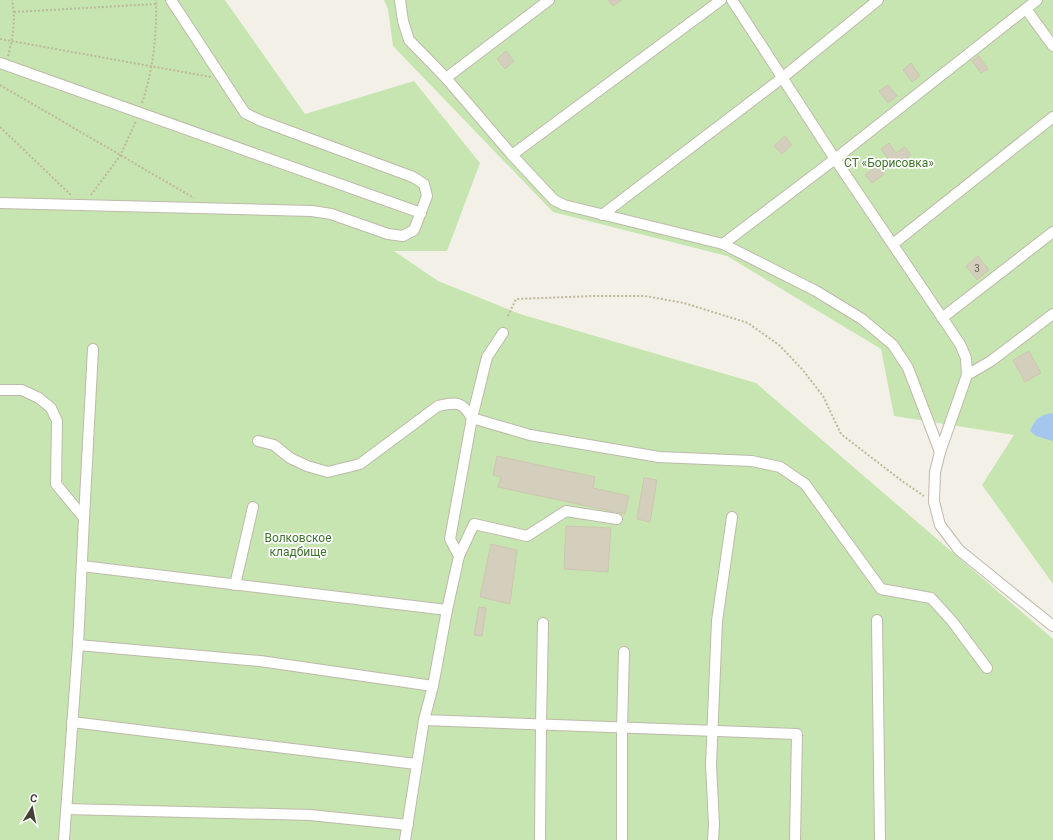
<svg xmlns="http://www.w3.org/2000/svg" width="1053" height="840" viewBox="0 0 1053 840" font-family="Roboto,sans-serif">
	<rect width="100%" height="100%" fill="#f3f1e7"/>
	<g fill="#c7e5b1">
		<polygon points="0,0 225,0 305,114 414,81 480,163 447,251 394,251 438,281 520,314 756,383 1053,639 1053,840 0,840"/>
		<polygon points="384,0 1053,0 1053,584 982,485 1014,435 894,416 881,349 727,256 553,212 393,46 388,9"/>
	</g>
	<path fill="#a6c7ed" d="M1053,413V441L1036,436L1030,431C1035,418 1040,415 1053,413Z"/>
	<g fill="#d4cebd" stroke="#cec6b0">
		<polygon points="608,0 622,0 613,6"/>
		<polygon points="506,51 514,61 505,69 497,59"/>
		<polygon points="979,56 988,69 981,73 972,61"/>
		<polygon points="911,63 920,76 912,82 903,70"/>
		<polygon points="888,85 897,96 888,103 879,91"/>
		<polygon points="785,136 792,145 782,154 774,146"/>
		<polygon points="889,143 896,153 905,147 911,155 894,167 881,149"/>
		<polygon points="877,166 884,174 872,183 865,175"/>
		<polygon points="978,256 989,270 977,280 966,266"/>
		<polygon points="1029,351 1041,373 1025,382 1013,360"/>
		<polygon points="497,456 595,477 593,488 629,496 625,514 498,487 501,477 493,475"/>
		<polygon points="644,478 657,480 650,522 637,519"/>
		<polygon points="566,526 611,528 608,572 564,569"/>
		<polygon points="491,544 517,550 510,604 480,597"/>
		<polygon points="479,607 486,608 482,636 474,635"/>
	</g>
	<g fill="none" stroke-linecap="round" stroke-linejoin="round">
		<defs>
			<g id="minor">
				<polyline points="400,0 403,21 409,40 446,78 512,155 554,200 564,205 723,244 816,291 862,319 893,345 908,368 940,452"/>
				<polyline points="732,0 835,159 960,344 966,358 967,375 940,452 935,472 934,502 940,525 959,550 1053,626"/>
				<polyline points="1026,9 1053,46"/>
				<polyline points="0,63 421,213"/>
				<polyline points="446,78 549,0"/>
				<polyline points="512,155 721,0"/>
				<polyline points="0,203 312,211 331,214 388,234 403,236 414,230 427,196 424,184 413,177 259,120 245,113 171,0"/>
				<polyline points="602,215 782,78 878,0"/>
				<polyline points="723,244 835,159 1037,0"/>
				<polyline points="893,244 1053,117"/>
				<polyline points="942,318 1053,232"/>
				<polyline points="967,375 991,361 1053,314"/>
				<polyline points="0,390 22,390 39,398 51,408 57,421 56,484 84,518 78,645 64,840"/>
				<path d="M258,441L274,445L290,458L307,466L328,472L360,464L438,406C457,402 462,401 472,418L487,357L503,333"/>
				<polyline points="84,518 93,349"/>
				<polyline points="459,556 474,524 527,536 566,511 617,519"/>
				<polyline points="82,566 447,610"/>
				<polyline points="235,585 253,507"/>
				<polyline points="877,620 880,840"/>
				<polyline points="78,645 260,661 433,686"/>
				<polyline points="424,720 797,734 795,840"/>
				<polyline points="72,722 416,764"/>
				<polyline points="66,809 310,815 408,825"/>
				<polyline points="405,840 424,720 433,686 447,610 459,556 450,539 472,418 530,435 659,457 752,461 780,467 805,484 881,589 931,598 952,621 987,668"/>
				<polyline points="540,840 541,725 543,623"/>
				<polyline points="622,840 622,728 624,652"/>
				<polyline points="713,840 714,824 711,765 717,621 732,517"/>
			</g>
		</defs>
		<use href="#minor" stroke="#beb9aa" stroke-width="12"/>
		<g stroke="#bfb79c" stroke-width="2" stroke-dasharray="2 2" stroke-linecap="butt">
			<polyline points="14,12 156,4"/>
			<polyline points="0,39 211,77"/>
			<path d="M8,56C13,38 16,19 12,0"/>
			<polyline points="0,85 194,198"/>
			<path d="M142,103C153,70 157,35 156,0"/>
			<polyline points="0,127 71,195"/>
			<polyline points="91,195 120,156 136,121"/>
			<polyline points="508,316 516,299 594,296 645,296 684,303 748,323 779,345 802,369 823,396 841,434 902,481 924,496"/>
		</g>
		<use href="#minor" stroke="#fff" stroke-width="10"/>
	</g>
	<g text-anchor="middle" stroke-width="3.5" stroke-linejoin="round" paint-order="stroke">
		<g font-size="10" fill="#696458">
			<text x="977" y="272">3</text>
		</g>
		<g font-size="12" fill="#3e742c" stroke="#fff">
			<text x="889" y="167">СТ «Борисовка»</text>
			<text x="298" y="542">Волковское<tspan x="298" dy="14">кладбище</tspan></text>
		</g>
	</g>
	<g transform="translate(32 808) rotate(10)" stroke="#ffffff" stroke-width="3" paint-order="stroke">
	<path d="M0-3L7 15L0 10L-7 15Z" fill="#454136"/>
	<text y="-6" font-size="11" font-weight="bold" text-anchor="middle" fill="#454136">С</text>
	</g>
</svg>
